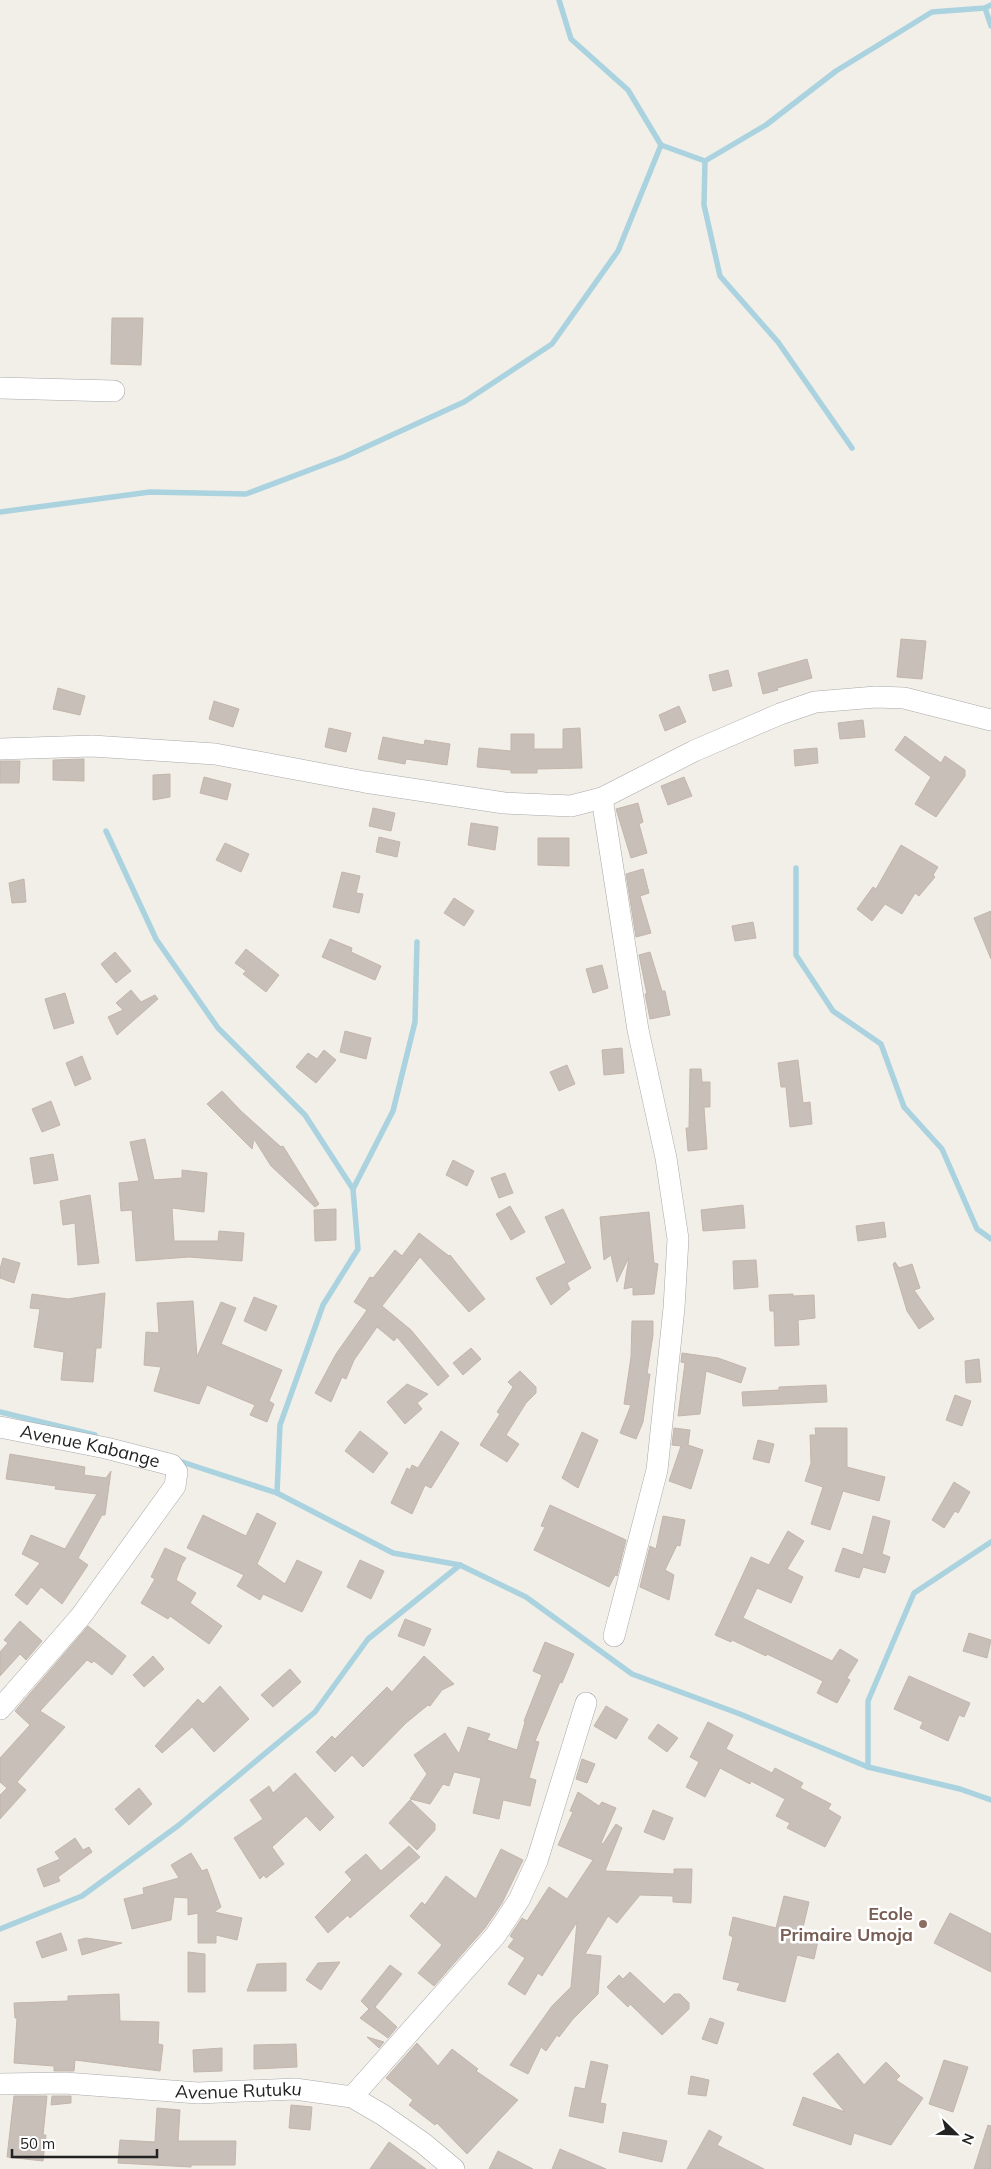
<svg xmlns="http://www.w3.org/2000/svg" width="991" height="2169" viewBox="0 0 991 2169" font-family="Mulish,sans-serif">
	<rect width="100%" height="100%" fill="#f2efe9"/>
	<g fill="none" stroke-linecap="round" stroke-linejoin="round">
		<g stroke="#aad3df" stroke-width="5.5">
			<polyline points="559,0 571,39 628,90 661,145 705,161 766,125 836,71 932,12 985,8 991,5"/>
			<polyline points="985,8 991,26"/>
			<polyline points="705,161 704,205 720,276 778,342 852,448"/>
			<polyline points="0,512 150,492 246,494 344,457 464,402 552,344 618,251 661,145"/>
			<polyline points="106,831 156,939 218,1028 305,1115 353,1189 358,1249 323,1305 280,1425 277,1493"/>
			<polyline points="796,868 796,955 833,1011 881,1044 904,1107 942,1149 977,1229 991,1239"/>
			<polyline points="353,1189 393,1111 415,1022 417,942"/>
			<polyline points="0,1412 95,1435"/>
			<polyline points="176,1460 277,1493 393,1553 460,1565 526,1597 632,1674 740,1714 868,1767 960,1789 991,1800"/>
			<polyline points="868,1767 868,1701 914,1593 991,1542"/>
			<polyline points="0,1929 82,1896 179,1825 315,1712 368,1639 460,1565"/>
		</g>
	</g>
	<g fill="#c7bfb8" stroke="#c4b6ab">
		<polygon points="112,318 143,318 141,365 111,364"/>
		<polygon points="901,639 926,641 922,679 897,677"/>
		<polygon points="807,659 812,678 777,688 778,690 763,694 758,673"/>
		<polygon points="728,670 732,686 713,691 709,675"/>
		<polygon points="58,688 85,696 80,715 53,709"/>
		<polygon points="214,701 239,709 233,727 209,719"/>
		<polygon points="679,706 686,722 665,731 659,715"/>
		<polygon points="863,720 865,737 840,739 838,723"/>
		<polygon points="329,728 351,733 346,752 325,747"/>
		<polygon points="580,728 582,768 537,769 537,773 511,773 511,770 477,767 479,748 511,751 511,734 534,734 534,749 563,749 563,729"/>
		<polygon points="905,736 941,763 945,756 965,770 965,776 936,817 915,804 931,777 895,750"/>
		<polygon points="383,737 424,745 425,740 450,744 447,765 406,759 405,764 378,759"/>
		<polygon points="817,748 818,763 795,766 794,750"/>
		<polygon points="84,759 84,781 53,780 53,760"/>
		<polygon points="0,761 20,761 19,783 0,783"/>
		<polygon points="170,774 170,797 153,800 153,775"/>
		<polygon points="204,777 231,784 227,800 200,793"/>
		<polygon points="684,777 692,796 668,805 661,786"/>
		<polygon points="638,803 643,822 639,824 647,853 631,858 616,809"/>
		<polygon points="373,808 395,813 391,831 369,826"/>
		<polygon points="471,823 498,827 495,850 468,845"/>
		<polygon points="379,837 400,842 397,857 376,852"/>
		<polygon points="538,838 569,838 569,866 538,865"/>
		<polygon points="225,843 249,854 241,872 216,860"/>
		<polygon points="901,845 938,867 933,875 935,877 919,896 915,893 902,914 885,904 872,921 857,909 873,887 876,889"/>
		<polygon points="643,869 649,893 640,896 651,933 636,937 626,874"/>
		<polygon points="342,872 360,876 356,893 363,894 359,913 333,907"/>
		<polygon points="24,879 26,902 12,903 9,883"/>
		<polygon points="454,898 474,911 464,926 444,913"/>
		<polygon points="991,911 991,959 974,918"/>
		<polygon points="753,922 756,938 735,941 732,926"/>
		<polygon points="330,939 352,948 351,952 381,966 375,980 322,957"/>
		<polygon points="246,949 279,975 266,992 243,974 246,971 235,963"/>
		<polygon points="115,952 131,971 116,983 101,964"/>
		<polygon points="650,952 662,991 665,991 670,1015 650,1019 645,994 647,994 639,955"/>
		<polygon points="602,965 608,988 593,993 586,969"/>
		<polygon points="131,990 141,1002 155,995 158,999 117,1035 108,1017 123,1010 116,1003"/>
		<polygon points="65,993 74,1023 54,1029 45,999"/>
		<polygon points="345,1031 371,1038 366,1059 340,1052"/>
		<polygon points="622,1048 624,1073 604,1075 602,1050"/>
		<polygon points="324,1050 336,1060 316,1083 296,1067 308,1053 317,1059"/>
		<polygon points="82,1056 91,1079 75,1086 66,1063"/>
		<polygon points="798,1060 803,1103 810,1102 812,1124 790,1127 786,1087 781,1087 778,1063"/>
		<polygon points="567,1065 575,1084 559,1091 550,1072"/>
		<polygon points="690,1069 701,1069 702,1082 710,1082 710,1107 704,1107 707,1149 688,1151 686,1128 689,1128"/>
		<polygon points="222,1091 241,1111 281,1147 283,1146 319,1204 315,1207 271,1166 254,1139 252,1149 207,1104"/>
		<polygon points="51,1101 60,1125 42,1132 32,1109"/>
		<polygon points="145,1139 154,1180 182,1178 182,1170 207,1173 204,1212 172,1208 174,1241 218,1241 219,1231 244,1233 242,1261 189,1257 136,1261 132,1210 121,1211 119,1183 139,1181 130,1142"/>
		<polygon points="53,1154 58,1180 34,1184 30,1158"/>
		<polygon points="453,1160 474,1171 467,1186 446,1175"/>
		<polygon points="505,1173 513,1193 499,1198 491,1178"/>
		<polygon points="90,1195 99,1263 78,1265 75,1223 63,1225 60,1201"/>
		<polygon points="743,1205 745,1228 703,1231 701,1210"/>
		<polygon points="510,1206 525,1232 511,1240 496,1214"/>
		<polygon points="336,1209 336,1240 315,1241 314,1210"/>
		<polygon points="563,1209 591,1268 567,1283 570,1289 551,1305 536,1278 566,1263 545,1217"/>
		<polygon points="649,1212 654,1263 658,1264 654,1294 633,1295 633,1287 624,1289 629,1257 617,1282 611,1255 604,1260 600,1217"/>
		<polygon points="884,1222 886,1237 858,1241 856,1226"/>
		<polygon points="419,1233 449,1256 450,1255 485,1299 469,1312 420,1257 382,1306 411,1330 449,1376 438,1386 397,1337 394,1341 377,1327 354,1360 346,1379 342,1377 331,1402 315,1393 336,1354 367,1310 354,1302 370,1277 373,1278 395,1250 402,1256"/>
		<polygon points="3,1258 20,1263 14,1283 0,1278 0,1269"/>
		<polygon points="756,1260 758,1287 734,1289 733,1261"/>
		<polygon points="895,1262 899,1268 912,1264 920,1288 914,1290 934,1319 919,1329 907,1311 893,1264"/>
		<polygon points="105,1293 101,1348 96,1348 93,1382 61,1380 64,1352 34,1347 40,1309 30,1308 32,1294 68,1299"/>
		<polygon points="793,1294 793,1296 814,1295 815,1318 798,1320 799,1345 775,1346 774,1311 770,1311 769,1295"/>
		<polygon points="254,1297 277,1306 266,1331 244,1321"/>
		<polygon points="193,1301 197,1357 221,1302 236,1308 221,1344 282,1370 269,1401 274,1404 267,1422 250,1415 255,1405 207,1385 199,1404 154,1391 161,1367 144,1365 146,1332 159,1333 157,1303"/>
		<polygon points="632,1321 653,1321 653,1335 647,1374 650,1374 643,1422 636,1439 620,1433 631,1405 624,1404 631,1357"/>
		<polygon points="471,1348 481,1359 463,1375 453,1363"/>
		<polygon points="682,1353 718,1358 746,1368 741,1383 706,1371 700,1414 678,1416 685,1363 681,1362"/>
		<polygon points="979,1359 981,1382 966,1383 965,1361"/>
		<polygon points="520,1371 536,1387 536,1393 526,1403 506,1435 519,1444 507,1462 480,1445 500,1414 497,1412 513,1387 508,1382"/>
		<polygon points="407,1384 428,1394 417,1403 422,1409 405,1424 387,1402"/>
		<polygon points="826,1385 827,1402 743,1406 742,1392 779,1390 779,1387"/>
		<polygon points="955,1395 971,1401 962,1426 946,1420"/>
		<polygon points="674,1428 690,1430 688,1445 703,1450 691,1489 669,1481 681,1446 672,1445"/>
		<polygon points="815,1428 847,1428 847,1467 885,1477 879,1501 843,1491 830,1530 811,1524 823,1487 805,1481 811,1463 810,1435 816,1435"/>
		<polygon points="360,1431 388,1453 373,1473 345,1451"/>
		<polygon points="441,1431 459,1443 431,1488 425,1485 412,1514 391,1503 407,1468 410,1470 412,1465 418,1468"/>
		<polygon points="582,1432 598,1440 578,1488 562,1478"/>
		<polygon points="758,1440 774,1444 769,1463 753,1459"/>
		<polygon points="10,1454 85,1467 84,1475 106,1478 111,1471 105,1515 102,1515 78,1558 88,1565 62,1604 41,1587 27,1605 15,1595 40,1563 22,1554 31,1535 65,1549 97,1494 55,1489 56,1486 6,1479"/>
		<polygon points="954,1482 970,1492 958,1513 955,1511 944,1528 932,1520"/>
		<polygon points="550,1505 626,1540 617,1576 615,1575 609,1587 534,1550 545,1527 541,1526"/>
		<polygon points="257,1513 276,1523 257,1564 285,1584 297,1560 322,1572 302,1612 263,1594 260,1600 237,1586 244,1575 187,1548 203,1515 246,1536"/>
		<polygon points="663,1516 685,1520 680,1546 677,1545 665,1570 674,1575 669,1600 640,1587 650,1546 656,1549"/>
		<polygon points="873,1516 890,1521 882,1554 890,1557 885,1573 863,1567 859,1578 835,1571 843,1548 863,1555"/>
		<polygon points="788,1531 804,1541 787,1569 803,1577 791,1603 757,1588 743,1618 832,1661 840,1649 858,1660 847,1678 850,1680 837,1703 817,1693 823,1681 767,1654 766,1656 732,1640 731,1642 715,1635 751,1557 769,1565"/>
		<polygon points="165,1548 186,1558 182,1564 176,1580 196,1593 190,1603 222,1626 209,1644 170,1616 168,1619 141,1603 155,1579 151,1577"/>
		<polygon points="360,1560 384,1571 371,1599 347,1587"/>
		<polygon points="405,1619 431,1629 424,1646 398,1636"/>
		<polygon points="20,1621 42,1641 26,1660 20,1654 0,1676 0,1652 8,1643 4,1640"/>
		<polygon points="88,1626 126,1656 112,1675 94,1661 92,1663 87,1660 40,1711 65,1727 17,1782 26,1790 0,1819 0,1795 7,1788 0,1782 0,1758 30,1725 15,1711"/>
		<polygon points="969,1633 991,1640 987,1658 963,1651"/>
		<polygon points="545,1642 574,1654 562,1683 560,1682 535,1741 539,1742 529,1778 536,1780 530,1806 503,1800 499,1819 473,1813 481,1778 454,1772 449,1786 443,1784 430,1804 410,1799 427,1774 414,1755 445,1733 459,1754 468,1727 490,1734 487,1740 517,1750 525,1722 524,1721 542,1675 533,1671"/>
		<polygon points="153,1656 164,1669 144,1687 133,1675"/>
		<polygon points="424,1656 454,1684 442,1690 430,1706 428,1705 406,1723 363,1767 352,1755 335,1772 316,1752 332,1736 335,1739 387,1687 392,1692"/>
		<polygon points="290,1669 301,1682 273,1707 261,1695"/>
		<polygon points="909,1676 970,1703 964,1717 959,1715 948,1741 920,1728 923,1722 894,1709"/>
		<polygon points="220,1686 249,1719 214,1752 192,1727 162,1753 155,1746 198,1699 203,1704"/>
		<polygon points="606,1706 628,1719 616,1739 594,1726"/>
		<polygon points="708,1722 733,1735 726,1749 772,1773 775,1768 803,1783 800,1788 831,1804 828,1809 841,1817 825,1847 787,1828 790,1823 776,1816 785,1799 751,1781 750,1784 720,1768 705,1797 686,1787 699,1762 690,1757"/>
		<polygon points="658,1724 678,1738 667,1752 648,1738"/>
		<polygon points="582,1759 595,1764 587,1783 576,1779"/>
		<polygon points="295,1773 334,1817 320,1831 306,1816 272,1847 284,1864 266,1878 264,1875 260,1879 234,1838 263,1819 250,1800 269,1786 273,1793"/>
		<polygon points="139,1788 152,1804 129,1825 115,1809"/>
		<polygon points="578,1792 599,1806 602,1802 616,1808 601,1843 603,1844 616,1824 622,1828 605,1871 674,1874 674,1869 692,1869 691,1903 673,1902 673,1896 640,1895 617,1923 608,1916 585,1954 601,1956 598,1994 573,2019 559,2037 557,2035 546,2051 541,2047 528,2074 510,2065 552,2006 571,1987 577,1922 542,1976 538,1973 525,1995 508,1984 525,1958 508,1947 514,1939 510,1936 522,1918 527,1921 549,1887 567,1899 593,1860 558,1845 573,1812 570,1811"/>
		<polygon points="410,1800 435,1824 435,1830 417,1850 389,1823"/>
		<polygon points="653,1810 673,1818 664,1840 644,1832"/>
		<polygon points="75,1838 83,1850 89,1847 92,1852 58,1877 60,1881 44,1887 37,1869 60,1859 55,1852"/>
		<polygon points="409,1846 420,1857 350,1918 348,1915 328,1933 315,1917 352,1880 345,1872 366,1854 381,1871"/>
		<polygon points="501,1849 523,1860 502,1903 485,1928 434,1986 418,1973 442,1945 410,1916 422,1902 425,1905 446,1876 476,1899"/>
		<polygon points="191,1853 202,1871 207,1869 221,1907 214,1912 242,1918 237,1940 216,1935 216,1943 198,1943 198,1913 188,1915 188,1898 174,1897 171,1920 132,1929 124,1899 144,1894 143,1888 179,1878 171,1865"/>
		<polygon points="784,1896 809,1902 801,1936 818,1941 814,1959 797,1955 785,2002 737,1990 740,1983 723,1979 733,1937 729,1935 733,1917 776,1928"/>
		<polygon points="950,1913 991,1934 991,1972 934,1943"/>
		<polygon points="61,1933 67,1950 42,1958 36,1942"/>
		<polygon points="86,1938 122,1943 82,1955 78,1940"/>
		<polygon points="188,1952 205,1954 205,1992 188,1992"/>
		<polygon points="340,1962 321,1990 306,1980 318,1963"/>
		<polygon points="286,1963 286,1991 247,1991 257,1964"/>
		<polygon points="390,1965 402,1974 375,2007 397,2027 388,2038 360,2018 369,2009 361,2001"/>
		<polygon points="630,1972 664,2004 674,1994 680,1994 689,2003 689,2009 662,2035 630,2004 628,2007 607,1987 619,1975 623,1979"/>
		<polygon points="119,1994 120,2021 159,2022 158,2044 163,2045 160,2071 75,2060 74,2071 54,2071 54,2066 14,2063 17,2018 15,2018 14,2003 68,2001 68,1996"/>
		<polygon points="710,2018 724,2023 717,2044 702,2039"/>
		<polygon points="367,2037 384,2042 379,2048"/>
		<polygon points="417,2043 438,2066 452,2049 478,2069 476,2071 518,2100 467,2154 437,2123 435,2125 409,2105 413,2100 386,2078"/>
		<polygon points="296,2044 297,2067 254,2069 254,2045"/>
		<polygon points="222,2048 222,2071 194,2072 193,2050"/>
		<polygon points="838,2053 864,2085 886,2062 900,2076 896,2080 923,2098 891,2145 854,2133 851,2145 793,2125 803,2097 845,2112 813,2074"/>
		<polygon points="944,2060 968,2067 953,2112 929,2104"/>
		<polygon points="591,2061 608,2065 600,2103 606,2104 603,2123 569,2116 575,2087 585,2089"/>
		<polygon points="691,2076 709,2080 706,2096 688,2094"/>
		<polygon points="14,2096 47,2096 43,2135 46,2135 43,2161 7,2157"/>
		<polygon points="52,2096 71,2096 71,2103 51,2105"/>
		<polygon points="291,2105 312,2107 310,2130 289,2128"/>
		<polygon points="157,2108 180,2110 178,2141 236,2141 235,2165 191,2165 191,2167 118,2163 120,2140 155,2142"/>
		<polygon points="988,2125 991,2126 991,2169 974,2169"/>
		<polygon points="709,2130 722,2137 717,2145 764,2169 687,2169"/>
		<polygon points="623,2132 667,2141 662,2162 619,2152"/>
		<polygon points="389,2142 426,2169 370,2169"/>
		<polygon points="560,2149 606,2169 552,2169"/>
		<polygon points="498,2151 533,2169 489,2169"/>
	</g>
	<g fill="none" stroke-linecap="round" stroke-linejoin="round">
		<defs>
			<g id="street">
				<polyline points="0,388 114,391"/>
				<polyline points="0,749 92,746 215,754 365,782 504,803 571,806 602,798 694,751 780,714 815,702 876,697 904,698 991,720"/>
				<polyline points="602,798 638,1030 666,1158 678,1239 674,1308 657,1470 614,1636"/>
				<path id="s1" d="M0,1427L106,1448L172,1465L177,1472L175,1486L81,1616L0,1709"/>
				<path id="s2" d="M0,2084L65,2083L198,2093L295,2089L352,2097L383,2115L423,2143L454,2169"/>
				<polyline points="352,2097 495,1936 519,1900 537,1861 586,1703"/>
			</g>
		</defs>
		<use href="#street" stroke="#a9a9a9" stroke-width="22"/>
		<use href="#street" stroke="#fff" stroke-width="21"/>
	</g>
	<circle fill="#8d6e63" stroke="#fff" stroke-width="2" cx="923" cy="1924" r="5"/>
	<g text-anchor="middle" stroke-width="5" stroke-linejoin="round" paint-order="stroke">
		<g font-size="18" fill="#222" stroke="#fff">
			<text dy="6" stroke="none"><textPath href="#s1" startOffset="92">Avenue Kabange</textPath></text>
			<text dy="6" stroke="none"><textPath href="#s2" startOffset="239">Avenue Rutuku</textPath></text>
		</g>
		<g font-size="18" font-weight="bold" fill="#785e54" stroke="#fff" text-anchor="end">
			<text x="913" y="1920">Ecole<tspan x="913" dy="21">Primaire Umoja</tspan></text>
		</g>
	</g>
	<g transform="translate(956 2134) rotate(113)" stroke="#ffffff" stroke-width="4" paint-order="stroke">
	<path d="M0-4L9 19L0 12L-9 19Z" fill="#222222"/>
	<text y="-8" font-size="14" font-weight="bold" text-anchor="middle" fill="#222222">N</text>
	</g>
	<path d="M12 2149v8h145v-8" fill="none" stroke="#222222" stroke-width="2.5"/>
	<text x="20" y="2149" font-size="15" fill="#222222" stroke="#ffffff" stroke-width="4" paint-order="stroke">50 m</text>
</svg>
